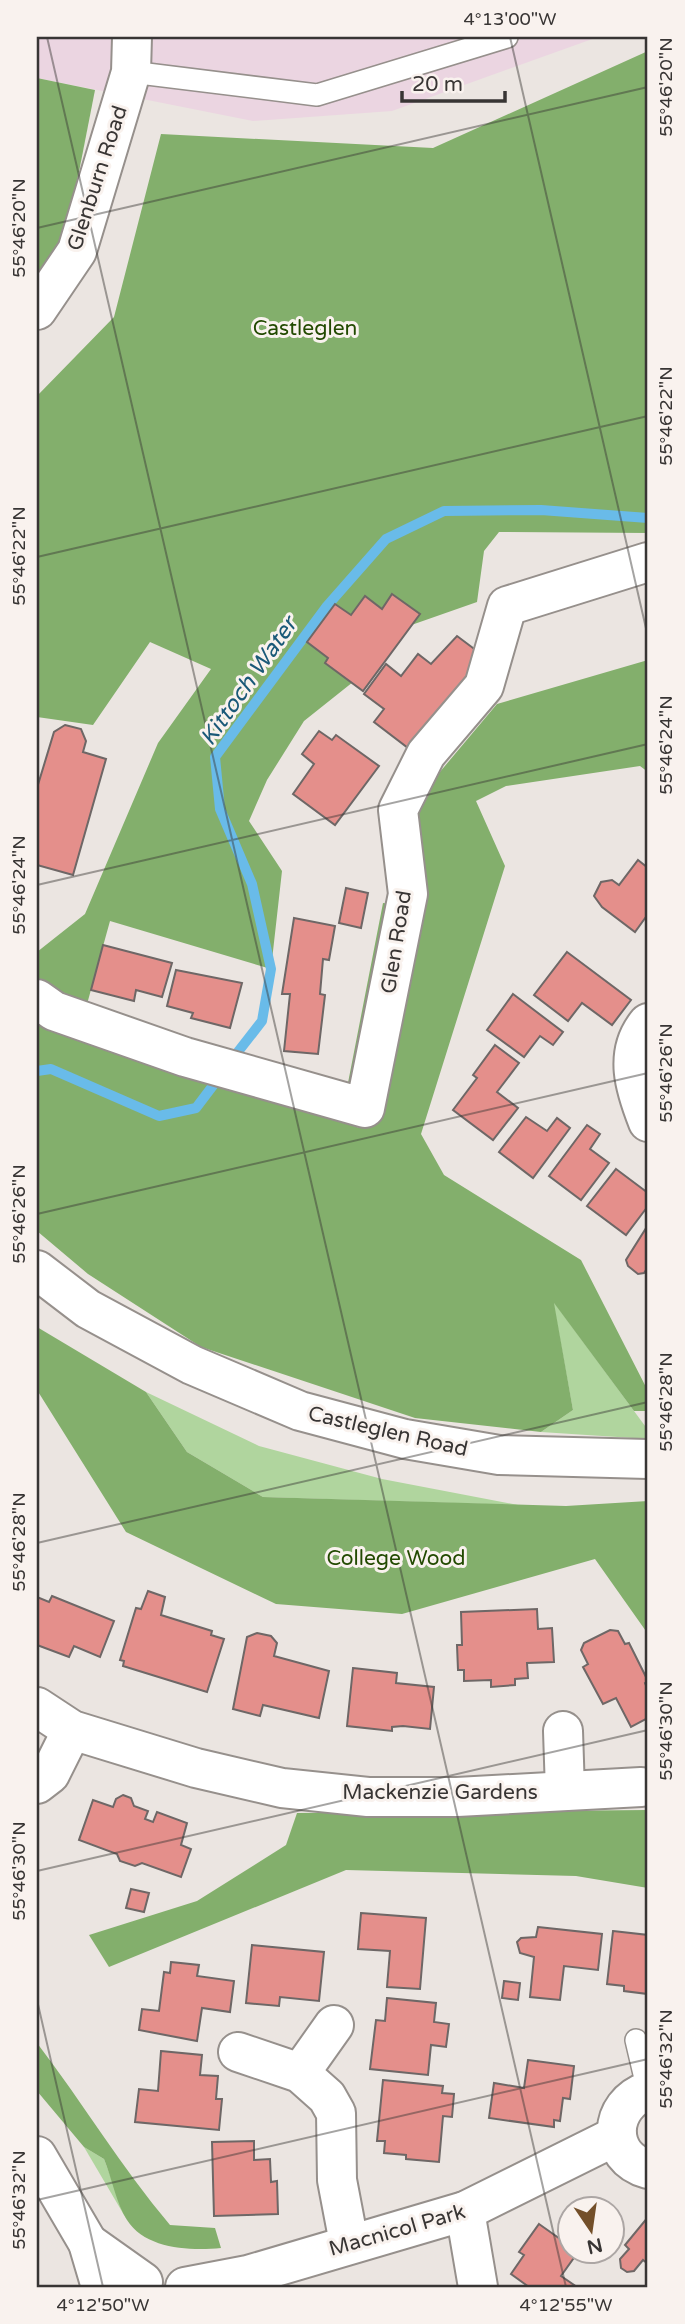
<svg xmlns="http://www.w3.org/2000/svg" width="685" height="2324" viewBox="0 0 685 2324" font-family="'Varela Round',sans-serif">
	<rect width="100%" height="100%" fill="#ebe5e1"/>
	<polygon fill="#ebd5e1" points="37,37 598,37 392,111 253,121 37,78"/>
	<g fill="#b0d59e">
		<polygon points="553,1301 648,1430 648,1439 541,1432 573,1410"/>
		<polygon points="146,1392 259,1446 382,1479 518,1505 263,1497 187,1452"/>
		<polygon points="84,2147 104,2159 127,2220"/>
	</g>
	<g fill="#83af6c">
		<polygon points="648,51 648,533 499,532 484,551 477,602 400,629 353,682 304,721 267,780 249,821 282,871 271,969 110,921 84,1015 37,986 37,952 85,914 158,743 211,669 150,642 93,725 37,717 37,396 114,317 161,134 433,148"/>
		<polygon points="37,78 95,90 67,233 37,282"/>
		<polygon points="648,660 648,772 640,766 506,786 476,801 505,866 421,1134 444,1175 581,1260 648,1391 648,1411 634,1411 554,1303 573,1410 541,1432 415,1418 201,1347 88,1274 37,1231 37,1017 281,1103 360,1128 379,1115 347,1088 383,903 422,907 418,798 497,704"/>
		<polygon points="37,1327 146,1392 187,1452 263,1497 566,1506 648,1501 648,1634 595,1559 402,1614 276,1604 126,1532 37,1390"/>
		<polygon points="648,1810 648,1888 576,1876 346,1870 109,1967 89,1935 197,1901 286,1845 297,1813"/>
		<path d="M37,2043C83,2103 121,2167 170,2225L215,2228L221,2248C190,2251 145,2249 127,2220C116,2203 112,2178 104,2159L84,2147L37,2091Z"/>
	</g>
	<g fill="none" stroke-linecap="round" stroke-linejoin="round">
		<g stroke="#69bbe9" stroke-width="10">
			<polyline points="230,1062 262,1021 271,969 252,884 220,809 215,757 327,606 386,539 444,511 541,510 648,518"/>
			<polyline points="37,1071 51,1069 159,1116 196,1108 221,1075"/>
		</g>
	</g>
	<g fill="#e48f8b" stroke="#6e6766" stroke-width="2">
		<polygon points="392,594 420,614 363,691 325,663 328,658 307,642 335,604 351,615 365,596 382,609"/>
		<polygon points="457,636 481,654 473,672 412,751 374,722 384,709 364,694 386,664 401,676 418,654 431,664"/>
		<polygon points="65,725 81,729 86,741 83,752 106,759 73,875 37,865 37,788 54,732"/>
		<polygon points="319,731 332,740 336,735 379,766 335,825 293,794 314,764 302,754"/>
		<polygon points="638,860 648,868 648,914 635,932 602,907 594,896 601,882 612,880 619,885"/>
		<polygon points="346,888 368,893 361,928 339,923"/>
		<polygon points="294,918 335,926 329,960 323,959 320,994 325,995 318,1054 284,1051 290,994 282,994"/>
		<polygon points="103,945 172,963 162,997 136,990 134,1001 91,990"/>
		<polygon points="567,952 631,1000 612,1025 582,1003 568,1021 534,995"/>
		<polygon points="176,970 242,983 230,1028 191,1018 193,1013 167,1006"/>
		<polygon points="513,994 563,1032 553,1045 540,1036 524,1057 487,1030"/>
		<polygon points="495,1045 519,1063 497,1092 518,1108 493,1140 453,1110 477,1078 473,1075"/>
		<polygon points="526,1117 547,1131 557,1118 570,1128 533,1178 499,1152"/>
		<polygon points="587,1125 600,1134 590,1149 609,1163 581,1200 549,1176"/>
		<polygon points="616,1169 648,1193 648,1206 626,1235 587,1206"/>
		<polygon points="648,1225 648,1267 644,1273 638,1274 628,1266 626,1260"/>
		<polygon points="148,1591 165,1597 161,1615 212,1631 211,1635 224,1639 207,1692 123,1666 124,1661 120,1660 136,1608 141,1609"/>
		<polygon points="52,1596 114,1621 100,1657 74,1646 69,1657 37,1645 37,1597 49,1602"/>
		<polygon points="537,1609 538,1629 552,1628 554,1662 527,1663 528,1678 515,1679 515,1685 491,1687 491,1680 464,1681 464,1670 458,1670 457,1645 462,1645 461,1612"/>
		<polygon points="610,1630 618,1631 625,1644 629,1643 648,1681 645,1683 648,1690 648,1718 631,1727 616,1698 603,1704 583,1667 588,1664 581,1650 584,1643"/>
		<polygon points="257,1633 271,1636 277,1643 274,1656 329,1671 319,1718 263,1705 260,1716 233,1709 247,1637"/>
		<polygon points="353,1668 397,1673 396,1683 434,1687 430,1729 403,1726 392,1727 392,1731 347,1726"/>
		<polygon points="123,1795 131,1798 134,1806 148,1811 145,1819 153,1822 157,1812 187,1823 181,1845 191,1849 181,1877 142,1863 135,1866 120,1861 117,1854 79,1840 93,1800 113,1807 116,1799"/>
		<polygon points="131,1889 149,1893 144,1912 126,1908"/>
		<polygon points="361,1913 426,1918 420,1989 387,1987 390,1951 358,1949"/>
		<polygon points="538,1927 602,1934 598,1970 564,1966 560,2000 530,1997 534,1957 520,1953 517,1942 521,1938 536,1937"/>
		<polygon points="613,1931 648,1935 648,1994 624,1991 624,1986 607,1984"/>
		<polygon points="252,1945 324,1952 319,2001 280,1997 279,2006 246,2003"/>
		<polygon points="171,1962 199,1965 197,1976 234,1981 230,2012 202,2008 197,2041 139,2030 142,2009 159,2011 164,1972 170,1973"/>
		<polygon points="504,1981 520,1983 518,2000 502,1998"/>
		<polygon points="387,1998 436,2003 434,2022 449,2024 446,2047 431,2045 428,2075 370,2069 376,2020 385,2021"/>
		<polygon points="161,2051 202,2055 200,2075 218,2076 216,2099 222,2099 219,2130 135,2122 139,2089 158,2091"/>
		<polygon points="528,2060 574,2066 570,2099 563,2098 560,2121 554,2120 554,2127 489,2118 494,2083 524,2088"/>
		<polygon points="383,2080 443,2086 442,2093 454,2094 452,2117 443,2116 439,2162 406,2159 406,2155 384,2153 385,2141 377,2141"/>
		<polygon points="254,2141 254,2160 270,2159 271,2182 277,2181 278,2214 214,2216 212,2142"/>
		<polygon points="648,2217 648,2264 643,2260 634,2271 627,2272 621,2268 620,2259 629,2249 625,2245"/>
		<polygon points="539,2224 570,2246 570,2250 578,2252 561,2276 577,2287 529,2287 511,2274 524,2255 519,2252"/>
	</g>
	<g fill="none" stroke-linecap="round" stroke-linejoin="round">
		<defs>
			<g id="service">
				<polyline points="131,72 317,95 507,37"/>
				<polyline points="636,2040 648,2091"/>
			</g>
			<g id="minor">
				<polyline points="37,999 54,1011 185,1057 365,1108 408,894 398,810 426,754 484,686 507,606 648,562"/>
				<path d="M648,1023C623,1053 635,1089 648,1122"/>
				<polyline points="37,1707 72,1730 196,1768 282,1788 368,1797 457,1797 641,1787"/>
				<polyline points="563,1731 565,1791"/>
				<polyline points="37,1784 50,1774 72,1730"/>
				<polyline points="238,2052 300,2073 327,2097 336,2113 337,2180 349,2243"/>
				<polyline points="300,2073 334,2025"/>
				<path d="M648,2091C608,2104 605,2157 648,2169"/>
				<polyline points="465,2211 478,2287"/>
				<polyline points="185,2287 248,2275 465,2211 616,2136"/>
			</g>
			<g id="tertiary">
				<polyline points="37,310 77,251 131,72 132,37"/>
				<polyline points="37,1270 88,1309 192,1365 300,1411 405,1439 499,1455 648,1459"/>
				<polyline points="37,2156 88,2243 101,2287"/>
				<polyline points="88,2243 143,2282"/>
			</g>
		</defs>
		<use href="#service" stroke="#96908c" stroke-width="24"/>
		<use href="#minor" stroke="#96908c" stroke-width="42"/>
		<use href="#tertiary" stroke="#96908c" stroke-width="42"/>
		<use href="#service" stroke="#fff" stroke-width="21"/>
		<use href="#minor" stroke="#fff" stroke-width="38"/>
		<use href="#tertiary" stroke="#fff" stroke-width="38"/>
	</g>
	<path fill="none" stroke="#383534" stroke-width="2" stroke-opacity="0.45" d="M47,37L566,2287M510,37L648,637M37,228L648,87M37,557L648,416M37,885L648,744M37,1214L648,1073M37,1543L648,1402M37,1871L648,1730M37,2000L103,2287M37,2200L648,2059"/>
	<g text-anchor="middle" stroke-width="6" stroke-linejoin="round" paint-order="stroke">
		<g font-size="21" fill="#383534" stroke="#f9f2ee">
			<text transform="translate(97 178) rotate(-72)" y="7">Glenburn Road</text>
			<text transform="translate(396 942) rotate(-81)" y="7">Glen Road</text>
			<text transform="translate(388 1431) rotate(13)" y="7">Castleglen Road</text>
			<text x="440" y="1799">Mackenzie Gardens</text>
			<text transform="translate(397 2230) rotate(-16)" y="7">Macnicol Park</text>
		</g>
		<g font-size="21" fill="#224a01" stroke="#f9f2ee">
			<text x="305" y="335">Castleglen</text>
			<text x="396" y="1565">College Wood</text>
		</g>
		<g font-size="23" font-style="italic" fill="#1a5978" stroke="#f9f2ee">
			<text transform="translate(248 681) rotate(-55)" y="8">Kittoch Water</text>
		</g>
	</g>
	<rect width="685" height="2324" fill="none" stroke="#f9f2ee" stroke-width="77"/>
	<g transform="translate(591 2230) rotate(167)"><circle r="33" fill="#f9f2ee" stroke="#aca6a4" stroke-width="2"/>
	<path d="M0-5L12 26L0 18L-12 26Z" fill="#734f29"/>
	<text y="-10" font-size="19" font-weight="bold" text-anchor="middle" fill="#383534">N</text>
	</g>
	<path d="M402 91v10h103v-10" fill="none" stroke="#383534" stroke-width="3.5"/>
	<text x="412" y="91" font-size="21" fill="#383534" stroke="#f9f2ee" stroke-width="5" paint-order="stroke">20 m</text>
	<rect x="38" y="38" width="608" height="2248" fill="none" stroke="#383534" stroke-width="2.5"/>
	<g font-size="18" text-anchor="middle" fill="#383534">
		<text x="510" y="25">4°13'00"W</text>
		<text transform="translate(666 87) rotate(-90)" y="6">55°46'20"N</text>
		<text transform="translate(19 228) rotate(-90)" y="6">55°46'20"N</text>
		<text transform="translate(666 416) rotate(-90)" y="6">55°46'22"N</text>
		<text transform="translate(19 556) rotate(-90)" y="6">55°46'22"N</text>
		<text transform="translate(666 745) rotate(-90)" y="6">55°46'24"N</text>
		<text transform="translate(19 885) rotate(-90)" y="6">55°46'24"N</text>
		<text transform="translate(666 1073) rotate(-90)" y="6">55°46'26"N</text>
		<text transform="translate(19 1214) rotate(-90)" y="6">55°46'26"N</text>
		<text transform="translate(666 1402) rotate(-90)" y="6">55°46'28"N</text>
		<text transform="translate(19 1542) rotate(-90)" y="6">55°46'28"N</text>
		<text transform="translate(666 1731) rotate(-90)" y="6">55°46'30"N</text>
		<text transform="translate(19 1871) rotate(-90)" y="6">55°46'30"N</text>
		<text transform="translate(666 2059) rotate(-90)" y="6">55°46'32"N</text>
		<text transform="translate(19 2200) rotate(-90)" y="6">55°46'32"N</text>
		<text x="103" y="2311">4°12'50"W</text>
		<text x="566" y="2311">4°12'55"W</text>
	</g>
</svg>
